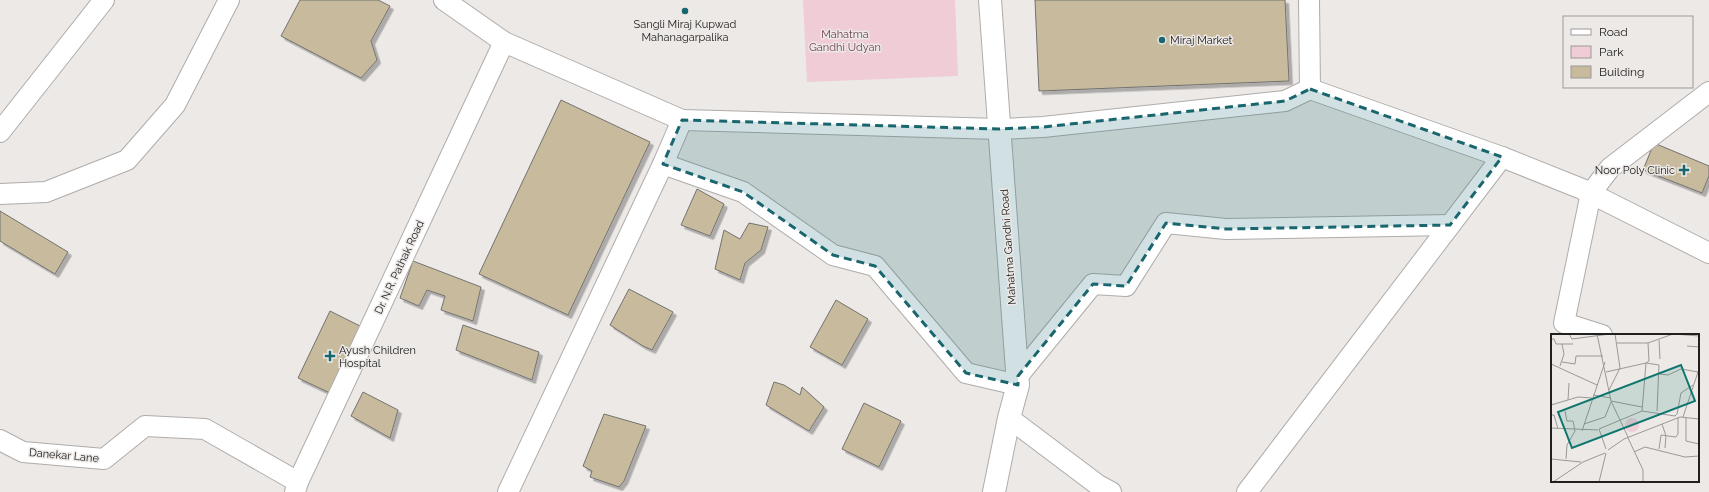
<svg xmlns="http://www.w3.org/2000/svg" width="1709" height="492" viewBox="0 0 1709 492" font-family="Raleway,sans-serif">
	<defs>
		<filter id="shadow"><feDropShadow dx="3.5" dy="3.5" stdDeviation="0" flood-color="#0004"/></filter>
	</defs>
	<rect width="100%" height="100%" fill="#ece9e7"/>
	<polygon fill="#efccd6" points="803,0 955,0 958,76 807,82"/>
	<g fill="#c7ba9d" stroke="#73726f" filter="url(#shadow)">
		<polygon points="300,0 378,0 390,6 371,41 377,60 361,78 281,36"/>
		<polygon points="1035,0 1285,0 1289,81 1039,91"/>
		<polygon points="561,100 650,142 568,315 479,274"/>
		<polygon points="1654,143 1709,166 1709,176 1702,193 1643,170"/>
		<polygon points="697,189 724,204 710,236 681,225"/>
		<polygon points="0,211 68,252 55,274 0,241"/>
		<polygon points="749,223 768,227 761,250 745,263 740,280 715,269 724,230 740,239"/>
		<polygon points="413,261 481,287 473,321 441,310 445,296 427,290 419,306 400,298"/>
		<polygon points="629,289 673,312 652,350 643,346 610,325"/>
		<polygon points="836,300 868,319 842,365 810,347"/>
		<polygon points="330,311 362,327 330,393 298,378"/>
		<polygon points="463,325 539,352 532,380 456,350"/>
		<polygon points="774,382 784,385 800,395 802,387 824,407 809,431 766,405"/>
		<polygon points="363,392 398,410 390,438 351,416"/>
		<polygon points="864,403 901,421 879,467 842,449"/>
		<polygon points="604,414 646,426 624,481 619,487 590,477 592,471 583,466"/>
	</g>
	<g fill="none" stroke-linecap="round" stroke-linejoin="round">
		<defs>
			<g id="minor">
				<polyline points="444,0 504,42 682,120"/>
				<polyline points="1310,89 1502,157 1582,189 1709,253"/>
				<polyline points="0,132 104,0"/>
				<polyline points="663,164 743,192 833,255 875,266 966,373 1018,385"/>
				<polyline points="0,194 46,192 127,160 175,105 229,0"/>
				<polyline points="1602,335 1564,323 1591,193 1610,168 1709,92"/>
				<polyline points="1018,376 1093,284 1126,286 1166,223 1226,229 1450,225"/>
				<polyline points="1009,418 1098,485 1111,492"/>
				<polyline points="0,440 23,452 104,459 145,426 205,429 298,482"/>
				<polyline points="295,492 298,482 504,42"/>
				<polyline points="508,492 663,164 682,120 999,129 1043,127 1285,101 1310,89 1309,0"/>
				<polyline points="1247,492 1502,157"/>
			</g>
			<polyline id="secondary" points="990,0 1018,385 1009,418 994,492"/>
		</defs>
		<use href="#minor" stroke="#afacaa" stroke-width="22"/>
		<use href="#secondary" stroke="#afacaa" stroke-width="24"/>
		<use href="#minor" stroke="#fff" stroke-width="20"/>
		<use href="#secondary" stroke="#fff" stroke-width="22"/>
	</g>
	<path fill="#19666e" fill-opacity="0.2" stroke="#19666e" stroke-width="3" stroke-dasharray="8 5" stroke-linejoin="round" d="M1310,89L1502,157L1450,225L1226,229L1166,223L1126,286L1093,284L1018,376V385L966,373L875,266L833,255L743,192L663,164L682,120L999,129L1043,127L1285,101Z"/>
	<g fill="#19666e" stroke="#ece9e7" stroke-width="1.5">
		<circle cx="685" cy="11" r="4"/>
		<circle cx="1162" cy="40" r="4"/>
		<path d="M1682 164h4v4h4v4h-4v4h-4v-4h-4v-4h4z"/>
		<path d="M328 350h4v4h4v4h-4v4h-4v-4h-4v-4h4z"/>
	</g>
	<g text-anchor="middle" stroke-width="3" stroke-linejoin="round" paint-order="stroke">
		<g font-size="11" fill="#21201f" stroke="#ece9e7" text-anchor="start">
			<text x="685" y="28" text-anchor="middle">Sangli Miraj Kupwad<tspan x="685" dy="13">Mahanagarpalika</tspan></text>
			<text x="1170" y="44">Miraj Market</text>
			<text x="1675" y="174" text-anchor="end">Noor Poly Clinic</text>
			<text x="339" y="354">Ayush Children<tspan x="339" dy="13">Hospital</tspan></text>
		</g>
		<g font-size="11" fill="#724052" stroke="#ece9e7">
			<text x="845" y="38">Mahatma<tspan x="845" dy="13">Gandhi Udyan</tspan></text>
		</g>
		<g font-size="11" fill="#21201f" stroke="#ece9e7">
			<text transform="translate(1008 247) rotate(-94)" y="4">Mahatma Gandhi Road</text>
			<text transform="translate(399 267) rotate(-65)" y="4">Dr. N.R. Pathak Road</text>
			<text transform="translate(64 455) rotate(5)" y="4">Danekar Lane</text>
		</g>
	</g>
	<g transform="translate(1551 334)">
		<rect width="148" height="148" fill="#ece9e7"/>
		<path d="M74 91a7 7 0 1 1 14 0a7 7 0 1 1-14 0Z" fill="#efccd6"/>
		<path fill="none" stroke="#9b9997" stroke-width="1" d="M18,0L21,5L59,0M46,0L60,67L77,103M123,0L148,2M0,5H3L5,10H22M108,6L109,25M66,9H97L122,0M136,12L148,13M11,28L24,30L25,22H52M0,30L46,51M9,32L13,20L11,10M55,38L95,29L108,31L106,77M109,40L117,41L130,35L147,38M58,56L69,34L64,0M42,61L60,64M17,66L18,49M60,67L91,73M0,71L27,63L41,64M14,77L16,87H22L24,97L16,111L15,125M91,77L124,82M0,81H3L7,95M124,82L126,80L130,59L142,51M132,83L148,35M135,84V107L148,110M33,90L54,83L60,68M111,90L115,102L114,114M0,94L47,96M31,97L54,28M77,104L92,136V148M55,115L48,95L91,77L95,29L98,27L97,9M108,115L110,101L125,103L127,100V84M57,116L73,105L129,83L148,85M83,118L94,113L134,123L148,122M0,125L30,128M2,148L32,128L54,119M48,148L55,119"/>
		<path fill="#0f766e" fill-opacity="0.15" stroke="#0f766e" stroke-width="2" d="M130,31L144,67L21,114L7,78Z"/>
		<rect width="148" height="148" fill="none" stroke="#21201f" stroke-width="2"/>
	</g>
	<rect x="1563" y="16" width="130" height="72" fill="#ece9e7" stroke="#9b9997"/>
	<rect x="1571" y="29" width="20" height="6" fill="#ffffff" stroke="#9b9997"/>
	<text x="1599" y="36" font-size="12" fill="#21201f">Road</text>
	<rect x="1571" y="46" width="20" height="12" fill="#efccd6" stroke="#9b9997"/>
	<text x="1599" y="56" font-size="12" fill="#21201f">Park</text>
	<rect x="1571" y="66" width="20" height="12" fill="#c7ba9d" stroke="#9b9997"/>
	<text x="1599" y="76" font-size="12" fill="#21201f">Building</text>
</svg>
